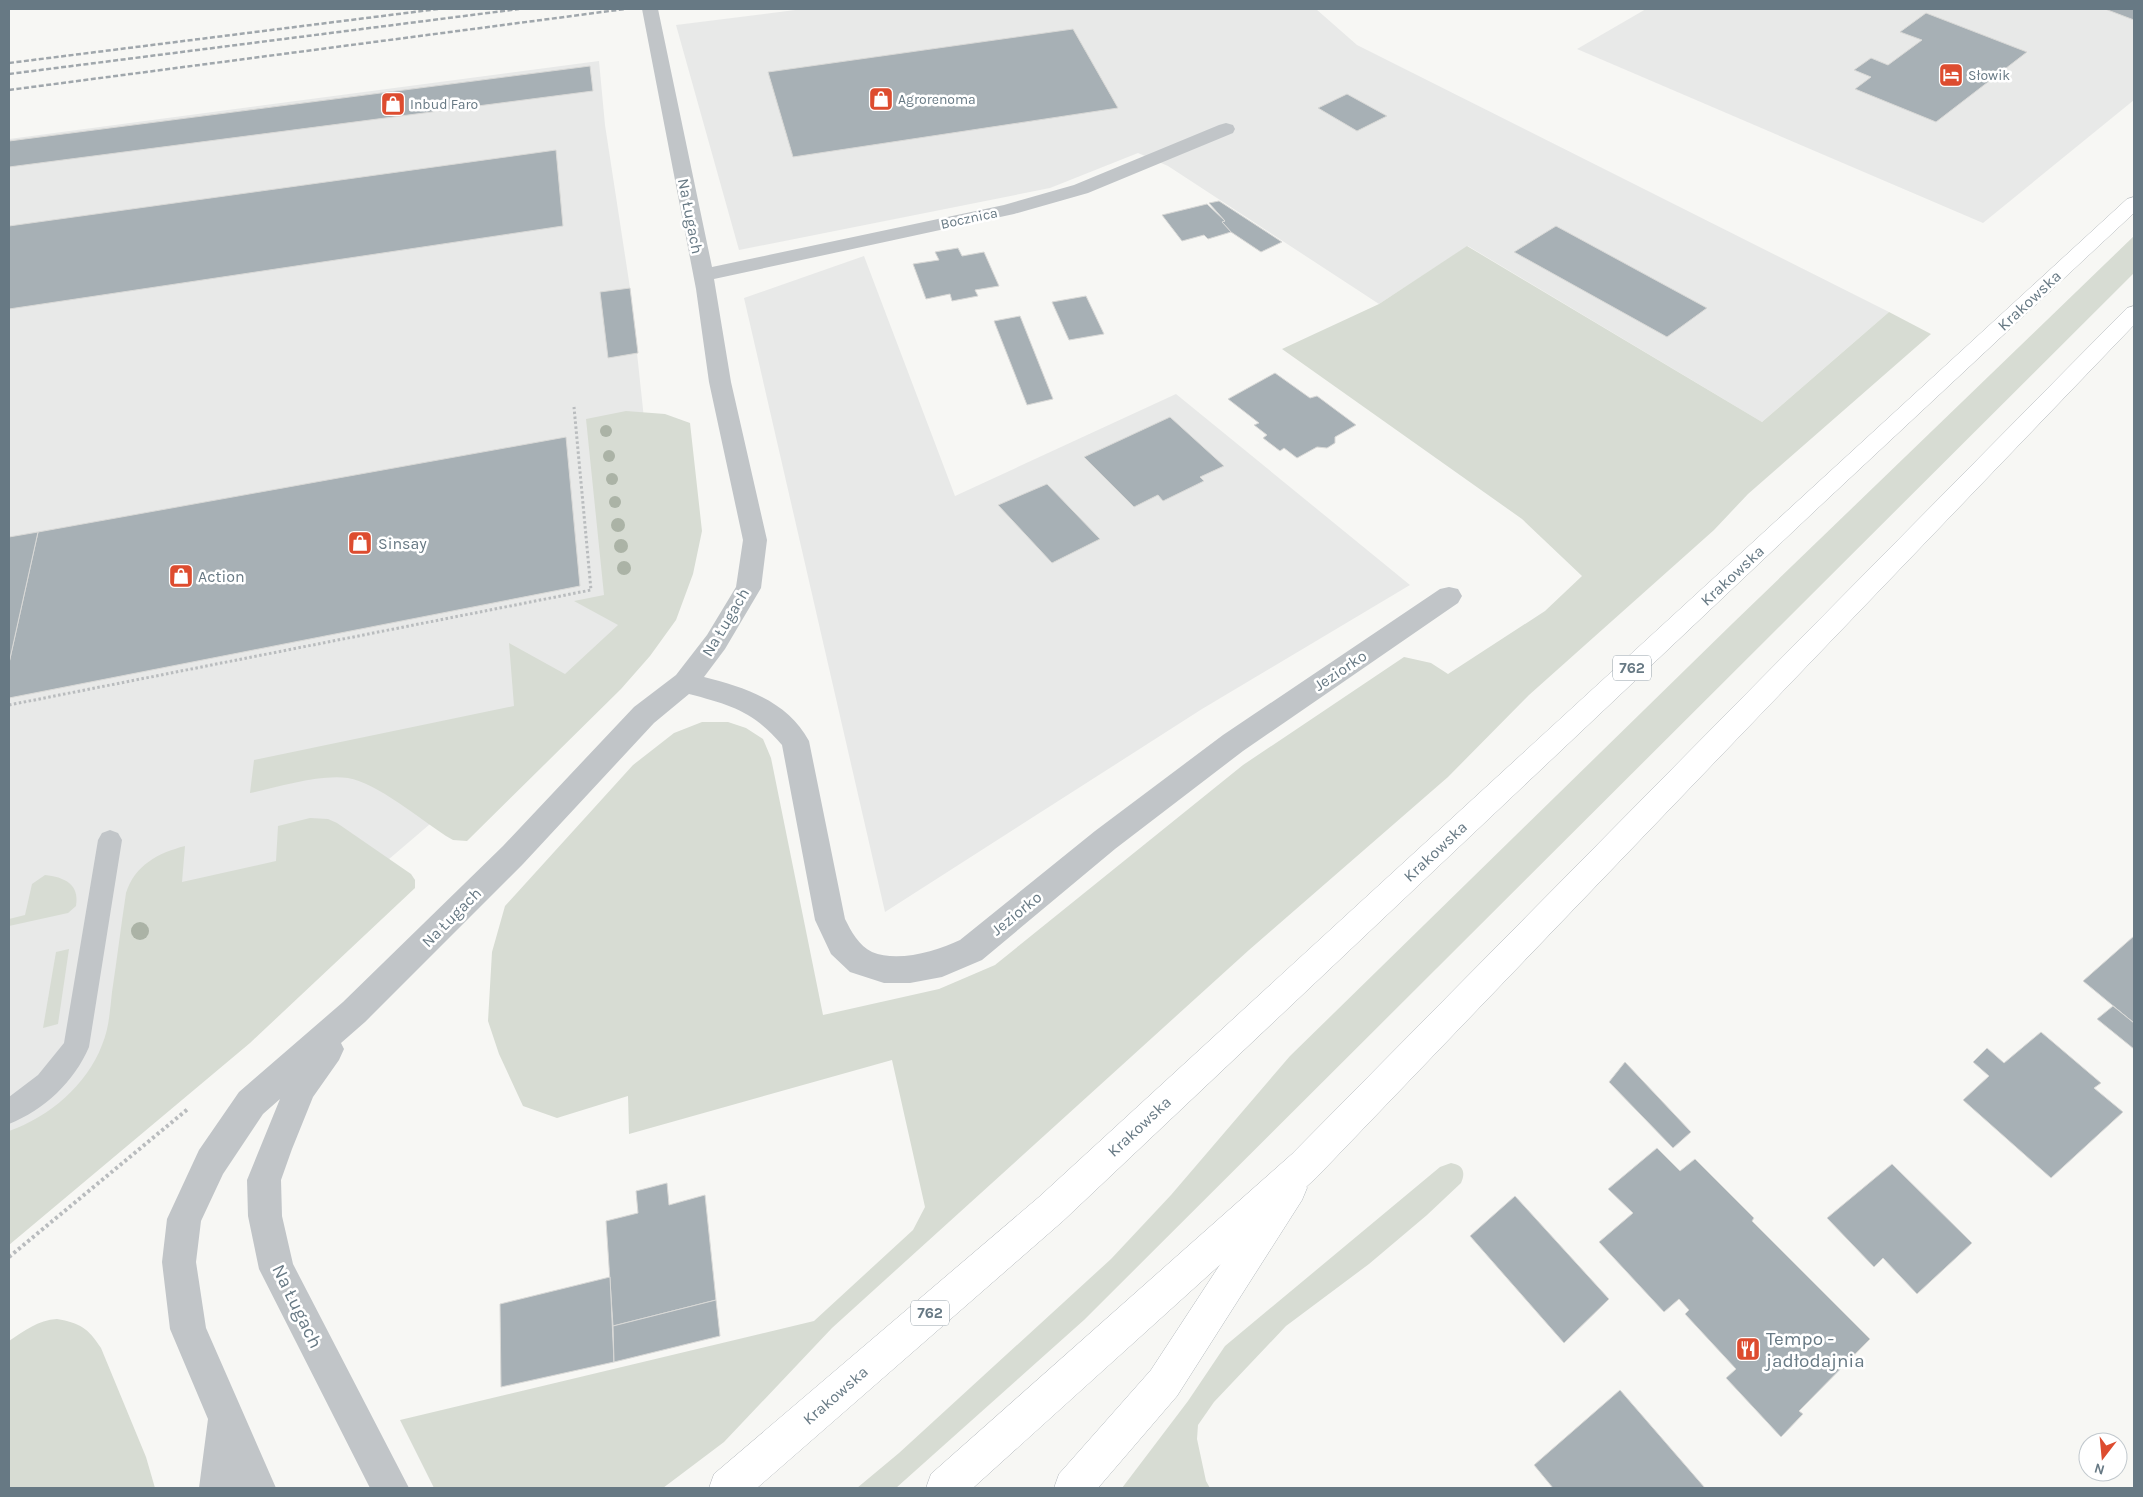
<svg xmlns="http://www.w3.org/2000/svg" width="2143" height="1497" viewBox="0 0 2143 1497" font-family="Karla,sans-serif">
	<rect width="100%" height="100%" fill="#f7f7f4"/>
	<g fill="#e8e9e8">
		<polygon points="803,9 1316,9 1357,45 1889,312 1762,422 1468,246 1379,304 1168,166 1138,153 1050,188 739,250 676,25"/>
		<polygon points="1646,9 2134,9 2134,100 1983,223 1577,49"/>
		<polygon points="599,61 605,125 630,288 652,493 671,618 9,1184 9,139"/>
		<polygon points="864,256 955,496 1176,394 1410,585 1202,709 885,912 744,298"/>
	</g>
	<g fill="#d7dcd3">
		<polygon points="2134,236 2134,273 1084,1320 896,1488 857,1488 899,1453 1111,1259 1171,1195 1290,1056 1733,623"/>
		<polygon points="1467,246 1762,422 1889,312 1931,334 1748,494 1714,530 1529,695 1448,777 1249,950 832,1328 724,1442 663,1488 434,1488 400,1420 814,1321 913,1230 925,1207 892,1060 629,1134 628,1096 557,1118 523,1106 499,1054 488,1021 492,952 505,906 633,765 674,733 702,722 728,722 746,728 763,739 771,758 823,1015 939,989 995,965 1243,765 1404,657 1431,663 1448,674 1545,611 1582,576 1522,519 1282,349 1379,304"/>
		<path d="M626,411L665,414L690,423L702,531L693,574L676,620L650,656L621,689L467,841L453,840L446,836C420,819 377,783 348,778C319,774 279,787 250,793L254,760L514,706L509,643L565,674L618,625L574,601L604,595L586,419Z"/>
		<path d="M310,818L328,819L337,823L411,874L415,880V888L250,1043L9,1245V1131C49,1117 87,1085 102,1045C109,1029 110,1010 112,992C117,959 121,926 126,893C135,865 158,853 185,846L182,882L276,861L278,826Z"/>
		<path d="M45,875C64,877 80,884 76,906L68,913L9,926V919L25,915L32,884Z"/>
		<polygon points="69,949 58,1024 43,1028 56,952"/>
		<path d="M1451,1163C1463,1165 1466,1172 1461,1183L1427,1215L1369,1264L1286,1326L1214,1402L1198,1425L1197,1439L1206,1481L1210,1488H1122L1188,1401L1225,1346L1440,1167Z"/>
		<path d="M57,1319C80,1323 88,1328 101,1348L146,1457L155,1488H9V1341C24,1331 38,1320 57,1319Z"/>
	</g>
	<g fill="#a7b0b5" stroke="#d9d9d7">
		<polygon points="2105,9 2134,9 2134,20"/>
		<polygon points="1926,13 2027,52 1936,122 1855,89 1871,77 1854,70 1871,58 1888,65 1922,40 1900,32"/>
		<polygon points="1073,29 1118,108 793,157 768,72"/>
		<polygon points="590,66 593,91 9,167 9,141"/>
		<polygon points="1347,94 1387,116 1357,131 1318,108"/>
		<polygon points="556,150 563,226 9,309 9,226"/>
		<polygon points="1219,201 1282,242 1261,252 1231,232 1222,222 1225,221 1209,203"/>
		<polygon points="1207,204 1225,221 1222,222 1231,232 1208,239 1204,235 1182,241 1162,215"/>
		<polygon points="1556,226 1707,308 1667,337 1514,252"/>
		<polygon points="958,248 962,256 984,252 999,286 975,290 978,296 952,301 950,294 926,299 913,264 939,260 935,252"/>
		<polygon points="630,288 638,353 608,358 600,292"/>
		<polygon points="1086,296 1104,334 1069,340 1052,302"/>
		<polygon points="1020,316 1053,399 1027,405 994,321"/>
		<polygon points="1275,373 1310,398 1317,396 1356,425 1335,437 1335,443 1327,448 1317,447 1297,458 1284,448 1280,451 1263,438 1267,435 1254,425 1259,423 1228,399"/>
		<polygon points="1170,417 1224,466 1200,477 1204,481 1163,501 1158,495 1134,507 1084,457"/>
		<polygon points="566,437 580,586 9,698 9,663 38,532"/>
		<polygon points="1047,484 1100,539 1052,563 998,505"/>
		<polygon points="38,532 9,663 9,537"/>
		<polygon points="2134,936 2134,1023 2083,981"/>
		<polygon points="2113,1006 2134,1023 2134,1049 2097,1019"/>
		<polygon points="2041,1032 2101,1083 2094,1088 2123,1112 2051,1178 1963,1100 1989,1076 1973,1062 1987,1048 2004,1063"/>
		<polygon points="1625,1062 1691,1132 1673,1148 1609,1082"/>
		<polygon points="1657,1148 1680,1171 1695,1159 1754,1218 1752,1221 1870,1339 1799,1411 1803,1414 1781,1437 1726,1378 1736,1369 1685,1314 1689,1310 1679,1299 1664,1312 1599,1242 1633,1213 1608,1189"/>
		<polygon points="1892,1164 1972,1243 1917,1294 1883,1258 1874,1267 1827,1218"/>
		<polygon points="667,1183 669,1205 705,1195 716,1300 613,1326 606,1221 638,1213 636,1191"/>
		<polygon points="1515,1196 1609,1299 1564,1343 1470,1236"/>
		<polygon points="610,1277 614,1362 501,1387 500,1304"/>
		<polygon points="716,1300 720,1336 614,1362 613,1326"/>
		<polygon points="1620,1390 1705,1488 1553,1488 1534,1465"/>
	</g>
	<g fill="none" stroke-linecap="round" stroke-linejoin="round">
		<defs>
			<polygon id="secondary" points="1290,1171 1302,1176 1307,1188 1302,1200 1177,1396 1098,1488 1054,1488 1059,1474 1151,1370 1278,1176"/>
			<g id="primary">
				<polygon points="2134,197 2134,213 1819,507 1063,1221 757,1488 709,1488 714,1474 1039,1197 2127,199"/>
				<polygon points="2134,306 2134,325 1316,1178 973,1488 926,1488 931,1474 1292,1154 2127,308"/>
			</g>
		</defs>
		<use href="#secondary" stroke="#b3b9bd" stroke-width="1"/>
		<use href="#primary" stroke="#b2b7bb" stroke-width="1"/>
		<polyline stroke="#b9bcbe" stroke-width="3" stroke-dasharray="2.5 2.5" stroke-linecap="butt" points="9,705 591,590 574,407"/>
		<polyline stroke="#b9bcbe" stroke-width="4" stroke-dasharray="3 3" stroke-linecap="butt" points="9,1257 189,1108"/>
		<path fill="#c1c5c8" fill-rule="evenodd" d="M110,830L118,833L122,840L89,1047C74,1082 44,1110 9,1124V1097L38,1075L64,1043L98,840L102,833Z"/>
		<path fill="#c1c5c8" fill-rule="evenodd" d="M642,9H658L712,267L1004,205L1074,185L1219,125L1226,123L1233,125L1235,129L1233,133L1088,193L1014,214L714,279L731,382L767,540L761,588L725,649L704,677C744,687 788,701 809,741L845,919C851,931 859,946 872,952C898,963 936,951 960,940L1095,831L1223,735L1440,589L1449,587L1458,589L1462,596L1458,603L1243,751L1115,849L982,960L942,977L910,983H884L850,972L831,954L815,920L782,745C753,711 731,705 689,694L654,723L523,864L365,1022L341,1043L344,1049L339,1060L313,1097L292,1149L281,1180L282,1216L293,1264L409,1488H370L259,1269L248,1216L247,1180L280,1099L263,1114L223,1174L201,1221L196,1262L206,1328L276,1488H199L208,1419L170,1329L162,1262L167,1219L199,1150L239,1092L343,1002L503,846L634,707L676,675L707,635L736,587L743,540L709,382L696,289Z"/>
		<use href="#secondary" fill="#fff" fill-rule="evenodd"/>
		<use href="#primary" fill="#fff" fill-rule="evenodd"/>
		<g stroke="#a0a7ac" stroke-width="2.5" stroke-dasharray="5 2.5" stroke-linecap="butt">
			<polyline points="9,63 438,9"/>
			<polyline points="9,74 519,9"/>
			<polyline points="9,90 625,9"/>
		</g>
	</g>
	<g fill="#abb3a6">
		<circle cx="606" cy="431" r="6"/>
		<circle cx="609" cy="456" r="6"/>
		<circle cx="612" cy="479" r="6"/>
		<circle cx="615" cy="502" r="6"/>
		<circle cx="618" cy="525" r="7"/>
		<circle cx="621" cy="546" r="7"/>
		<circle cx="624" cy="568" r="7"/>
		<circle cx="140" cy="931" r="9"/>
	</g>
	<defs>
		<symbol id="hotel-square" viewBox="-11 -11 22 22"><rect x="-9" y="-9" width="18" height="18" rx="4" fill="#dd4c2f" stroke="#fff"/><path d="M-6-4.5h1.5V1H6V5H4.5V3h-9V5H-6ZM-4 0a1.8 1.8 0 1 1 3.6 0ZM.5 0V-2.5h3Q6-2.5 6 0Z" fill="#fff"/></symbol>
		<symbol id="shop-square" viewBox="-11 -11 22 22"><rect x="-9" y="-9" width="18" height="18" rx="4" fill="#dd4c2f" stroke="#fff"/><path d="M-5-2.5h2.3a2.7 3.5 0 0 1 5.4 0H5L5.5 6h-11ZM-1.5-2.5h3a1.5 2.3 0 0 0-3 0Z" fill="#fff"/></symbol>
		<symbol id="restaurant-square" viewBox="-11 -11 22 22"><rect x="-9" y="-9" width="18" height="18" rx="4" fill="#dd4c2f" stroke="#fff"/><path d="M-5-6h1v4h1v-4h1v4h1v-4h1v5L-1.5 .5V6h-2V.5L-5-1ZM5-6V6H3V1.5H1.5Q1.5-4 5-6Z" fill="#fff"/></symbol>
	</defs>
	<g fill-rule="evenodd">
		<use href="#hotel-square" x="1937" y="61" width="28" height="28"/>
		<use href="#shop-square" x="867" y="85" width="28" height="28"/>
		<use href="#shop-square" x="379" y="90" width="28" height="28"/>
		<use href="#shop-square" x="346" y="529" width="28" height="28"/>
		<use href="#shop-square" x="167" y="562" width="28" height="28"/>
		<use href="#restaurant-square" x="1734" y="1335" width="28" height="28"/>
	</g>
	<g text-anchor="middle" stroke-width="5" stroke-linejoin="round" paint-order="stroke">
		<g font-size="14" fill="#677984" stroke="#fff" text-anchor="start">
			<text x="1968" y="80">Słowik</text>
			<text x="898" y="104">Agrorenoma</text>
			<text x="410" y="109">Inbud Faro</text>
		</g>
		<g font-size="14" fill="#677984" stroke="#fff">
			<text transform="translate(969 218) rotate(-12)" y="5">Bocznica</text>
		</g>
		<g fill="#fff" stroke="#95a1a9" stroke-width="1">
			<rect x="1613" y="655.5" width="38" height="25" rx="4"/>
			<rect x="911" y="1300.5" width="38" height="25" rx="4"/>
		</g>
		<g font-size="15" font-weight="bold" fill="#677984">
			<text x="1632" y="673">762</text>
			<text x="930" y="1318">762</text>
		</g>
		<g font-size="16" fill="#677984" stroke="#fff">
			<text transform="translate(691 216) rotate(79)" y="6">Na Ługach</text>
			<text transform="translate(2029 300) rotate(-43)" y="6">Krakowska</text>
			<text transform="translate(1732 575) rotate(-43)" y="6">Krakowska</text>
			<text transform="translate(725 622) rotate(-59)" y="6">Na Ługach</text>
			<text transform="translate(1340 670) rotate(-34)" y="6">Jeziorko</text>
			<text transform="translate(1435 851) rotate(-43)" y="6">Krakowska</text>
			<text transform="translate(1016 913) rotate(-39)" y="6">Jeziorko</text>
			<text transform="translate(451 917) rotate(-45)" y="6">Na Ługach</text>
			<text transform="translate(1139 1126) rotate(-43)" y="6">Krakowska</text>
			<text transform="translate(835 1395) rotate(-41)" y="6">Krakowska</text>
		</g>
		<g font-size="16" fill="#677984" stroke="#fff" text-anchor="start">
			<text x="378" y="549">Sinsay</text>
			<text x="198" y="582">Action</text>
		</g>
		<g font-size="19" fill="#677984" stroke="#fff">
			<text transform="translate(298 1306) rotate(64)" y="7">Na Ługach</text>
		</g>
		<g font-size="19" fill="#677984" stroke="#fff" text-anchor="start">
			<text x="1766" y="1345">Tempo -<tspan x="1766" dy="22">jadłodajnia</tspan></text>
		</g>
	</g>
	<rect width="2143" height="1497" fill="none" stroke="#677984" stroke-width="20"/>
	<g transform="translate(2103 1457) rotate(196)"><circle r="24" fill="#ffffff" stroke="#c2c9ce"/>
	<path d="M0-4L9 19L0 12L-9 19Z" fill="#dd4c2f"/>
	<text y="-8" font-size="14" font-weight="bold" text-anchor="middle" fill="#677984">N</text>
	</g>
</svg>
